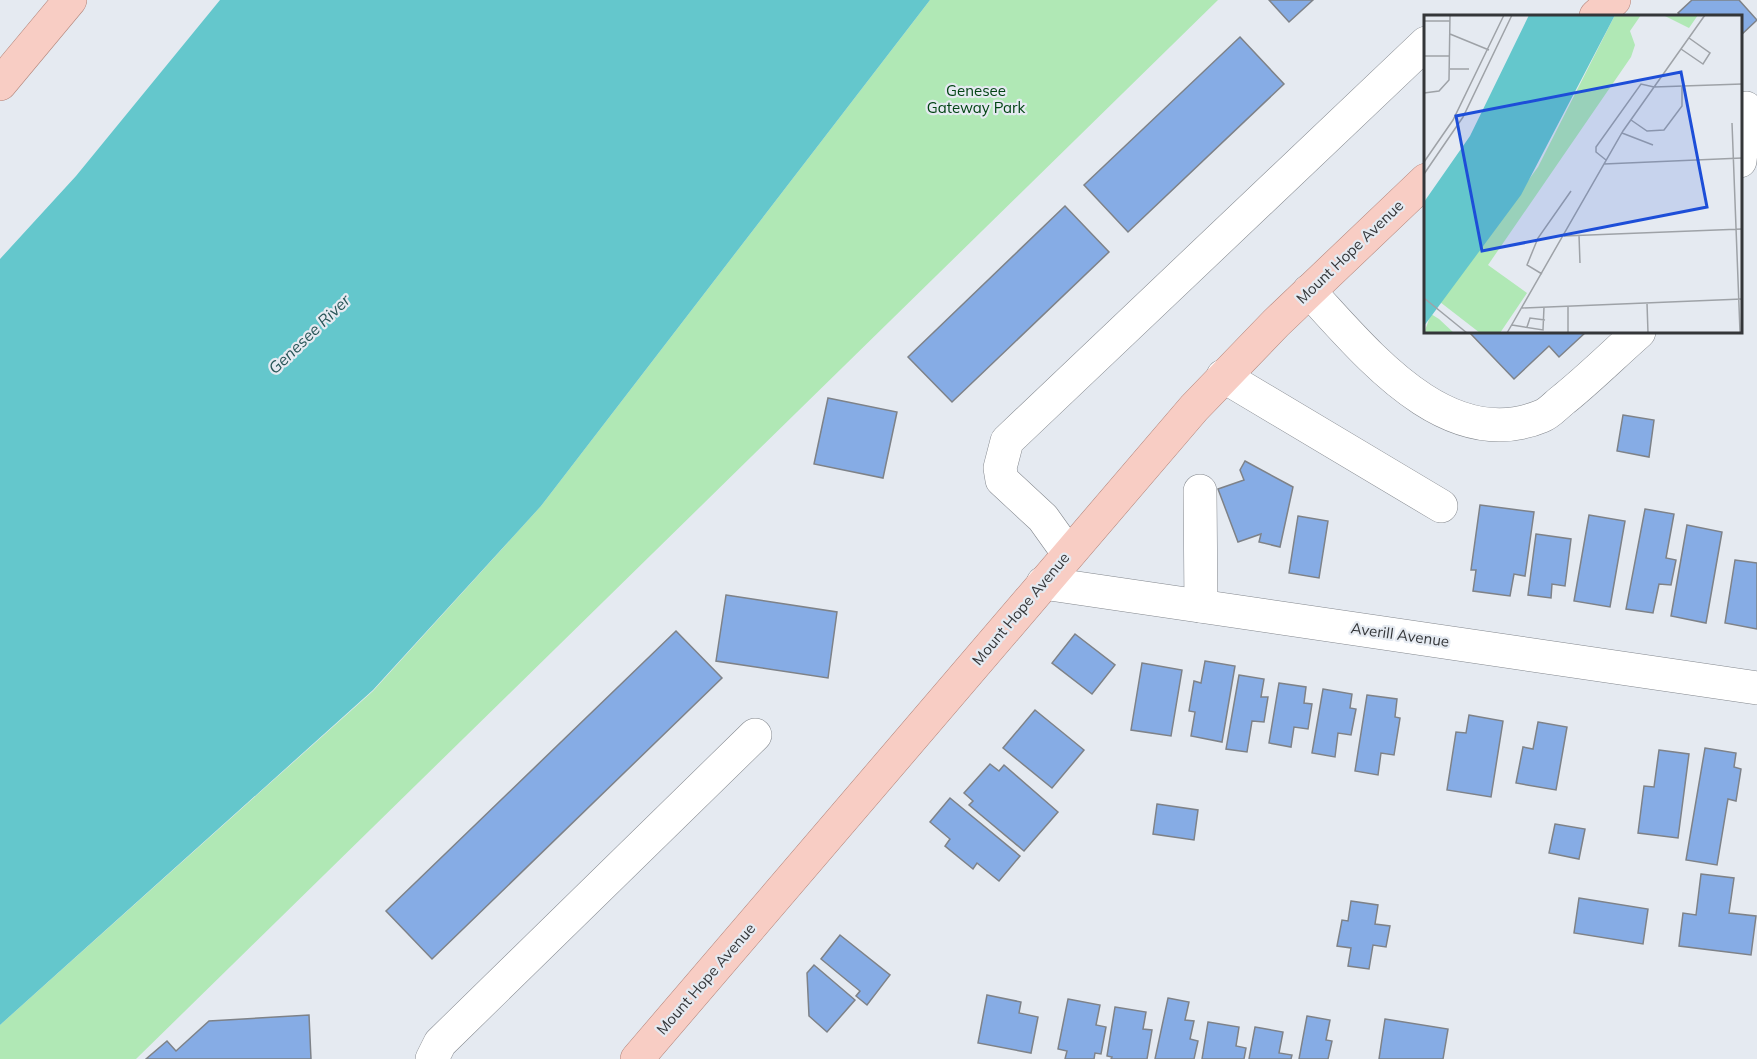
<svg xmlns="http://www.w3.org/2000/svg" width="1757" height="1059" viewBox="0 0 1757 1059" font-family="Mulish,sans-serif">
	<rect width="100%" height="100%" fill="#e5eaf1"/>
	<polygon fill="#b0e8b5" points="930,0 1218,0 136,1059 0,1059 0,1025 373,691 541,506"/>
	<polygon fill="#64c7cc" points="220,0 930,0 541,506 373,690 0,1025 0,259 76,176"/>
	<g fill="#86ace5" stroke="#7e8288" stroke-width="1.5">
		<polygon points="1269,0 1313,0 1289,22"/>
		<polygon points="1692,0 1739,0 1757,20 1740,36 1740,16 1682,16 1678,13"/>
		<polygon points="1240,37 1284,84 1128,232 1084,185"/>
		<polygon points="1065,206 1109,252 952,402 908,357"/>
		<polygon points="1469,332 1586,332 1559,357 1549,346 1514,379"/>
		<polygon points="828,398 897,412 883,478 814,464"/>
		<polygon points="1623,415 1654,420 1649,457 1617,451"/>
		<polygon points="1245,461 1293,487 1280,547 1259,542 1261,534 1238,542 1218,489 1244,480 1240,470"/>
		<polygon points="1480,505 1534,512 1525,576 1514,574 1510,596 1473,591 1476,570 1471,570"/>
		<polygon points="1645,509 1674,514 1666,558 1676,560 1671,585 1659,584 1653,613 1626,609"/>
		<polygon points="1589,515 1625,521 1610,607 1574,601"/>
		<polygon points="1298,516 1328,521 1319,578 1289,573"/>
		<polygon points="1687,525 1722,532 1706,623 1671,616"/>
		<polygon points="1536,534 1571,539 1565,586 1552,584 1551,598 1528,595"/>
		<polygon points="1735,560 1757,563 1757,629 1725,623"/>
		<polygon points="726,595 837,612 828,678 716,661"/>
		<polygon points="676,631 722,678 432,959 386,911"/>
		<polygon points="1075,634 1115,665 1092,694 1052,663"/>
		<polygon points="1205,661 1235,666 1222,742 1191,736 1195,712 1189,711 1194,681 1201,683"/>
		<polygon points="1142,663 1182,670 1171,736 1131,730"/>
		<polygon points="1239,675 1264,679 1261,697 1268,697 1264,722 1252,721 1247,752 1226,749"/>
		<polygon points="1279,683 1306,687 1304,703 1312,704 1308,729 1294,727 1291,747 1269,743"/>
		<polygon points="1323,689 1352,694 1350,708 1356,709 1351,735 1338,733 1335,757 1312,753"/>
		<polygon points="1367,695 1397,699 1395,717 1400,718 1394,755 1381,753 1378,775 1355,771"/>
		<polygon points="1035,710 1084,750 1052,788 1003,748"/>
		<polygon points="1469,715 1503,721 1491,797 1447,790 1456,732 1466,733"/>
		<polygon points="1538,722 1567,727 1556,790 1516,783 1523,747 1533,749"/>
		<polygon points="1705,748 1736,753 1734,767 1741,769 1736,801 1728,799 1717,865 1686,860"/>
		<polygon points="1659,750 1689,754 1678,838 1638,833 1644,786 1654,787"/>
		<polygon points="990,764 999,771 1004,765 1058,812 1024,851 969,805 973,801 964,793"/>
		<polygon points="950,798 1020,856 999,881 977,863 973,869 945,846 950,839 930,822"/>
		<polygon points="1157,804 1198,810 1194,840 1153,834"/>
		<polygon points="1555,824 1585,829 1579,859 1549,853"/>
		<polygon points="1701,874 1734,878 1729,913 1756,916 1751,955 1679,946 1683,913 1696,915"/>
		<polygon points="1579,898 1648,909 1643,944 1574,933"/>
		<polygon points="1351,901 1378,905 1375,924 1390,926 1386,947 1373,945 1369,969 1348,966 1351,948 1337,946 1342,920 1348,921"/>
		<polygon points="840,935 890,975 867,1005 856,996 860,991 821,959"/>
		<polygon points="814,965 855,1000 827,1032 809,1016 807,973"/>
		<polygon points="987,995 1021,1002 1019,1013 1038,1017 1031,1053 978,1043"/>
		<polygon points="1168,998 1189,1002 1185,1020 1194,1021 1190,1039 1198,1041 1194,1059 1155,1059"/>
		<polygon points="1068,999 1100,1005 1096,1025 1106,1027 1101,1054 1095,1053 1094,1059 1065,1059 1067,1051 1058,1049"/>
		<polygon points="1115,1007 1146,1012 1143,1029 1152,1030 1147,1059 1111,1059 1112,1057 1107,1056"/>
		<polygon points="309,1015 311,1059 146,1059 167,1041 176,1051 209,1021"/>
		<polygon points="1307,1016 1330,1020 1326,1040 1332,1041 1328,1059 1299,1059"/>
		<polygon points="1385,1019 1448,1029 1443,1059 1379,1059"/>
		<polygon points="1208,1022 1239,1027 1236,1046 1246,1048 1244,1059 1202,1059"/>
		<polygon points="1255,1027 1283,1032 1279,1053 1292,1055 1291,1059 1249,1059"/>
	</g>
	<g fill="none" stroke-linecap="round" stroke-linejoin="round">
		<defs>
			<g id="minor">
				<polyline points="1740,161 1746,108"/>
				<path d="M1309,291C1366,352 1447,456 1542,416C1550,413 1557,404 1564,399C1590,378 1614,354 1639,332"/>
				<polyline points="1223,376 1441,506"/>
				<polyline points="1200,491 1201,606"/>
				<polyline points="1068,553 1043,518 1002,480 1000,468 1007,441 1426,43"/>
				<polyline points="1043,583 1757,688"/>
				<polyline points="432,1059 440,1043 755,735"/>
			</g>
			<g id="major">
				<polyline points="1596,16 1614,0"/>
				<polyline points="0,84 70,0"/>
				<polyline points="637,1059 1194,408 1276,323 1426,180"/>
			</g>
		</defs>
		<use href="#minor" stroke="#83878d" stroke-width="34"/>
		<use href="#major" stroke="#b18379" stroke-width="34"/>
		<use href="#minor" stroke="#fff" stroke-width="33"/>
		<use href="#major" stroke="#f8cdc4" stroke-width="33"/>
	</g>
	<g text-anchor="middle" stroke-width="4.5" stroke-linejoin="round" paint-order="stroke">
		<g font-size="15" fill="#034414" stroke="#e5eaf1">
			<text x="976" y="96">Genesee<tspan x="976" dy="17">Gateway Park</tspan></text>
		</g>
		<g font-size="15" fill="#343639" stroke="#e5eaf1">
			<text transform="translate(1350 252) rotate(-44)" y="5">Mount Hope Avenue</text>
			<text transform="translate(1021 609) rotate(-50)" y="5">Mount Hope Avenue</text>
			<text transform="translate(1400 635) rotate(8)" y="5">Averill Avenue</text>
			<text transform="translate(706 979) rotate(-49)" y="5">Mount Hope Avenue</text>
		</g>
		<g font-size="16" font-style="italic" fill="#285557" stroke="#e5eaf1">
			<text transform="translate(309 334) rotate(-44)" y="6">Genesee River</text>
		</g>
	</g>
	<g transform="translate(1424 15)">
		<rect width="318" height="318" fill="#e5eaf1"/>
		<path d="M191,0H217L206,16L211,30L207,42L64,250L103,278L76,318H56L16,287L114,152ZM239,0H274L265,13ZM7,299L15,304L30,318H0Z" fill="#b0e8b5"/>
		<path d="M105,0H191L97,180L0,311V187L46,121Z" fill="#64c7cc"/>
		<path fill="none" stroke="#9ea2a7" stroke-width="1.5" d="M0,6H26M26,19L65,35M257,34L279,49L286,38L265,23M0,41H26M26,54H45M0,78L15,76L25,65L26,0M207,105L223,116L240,115L258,91V71M308,108L316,317M198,118L229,130M182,145L172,137V132L217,69L230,72L318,69M0,147L29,105L80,0M180,149L318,143M0,159L39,102L88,0M155,220L156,248M140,221L318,214M118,259L103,250L114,223L147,176M0,283L43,318M223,288L224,318M144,291V318M98,293L318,284M88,310L119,315L120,292M103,312L106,303L121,305M83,318L199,116L281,0"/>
		<path fill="#1d4ed8" fill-opacity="0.15" stroke="#1d4ed8" stroke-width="3" d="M257,57L283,192L58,236L32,101Z"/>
		<rect width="318" height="318" fill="none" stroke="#343639" stroke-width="3"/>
	</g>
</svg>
